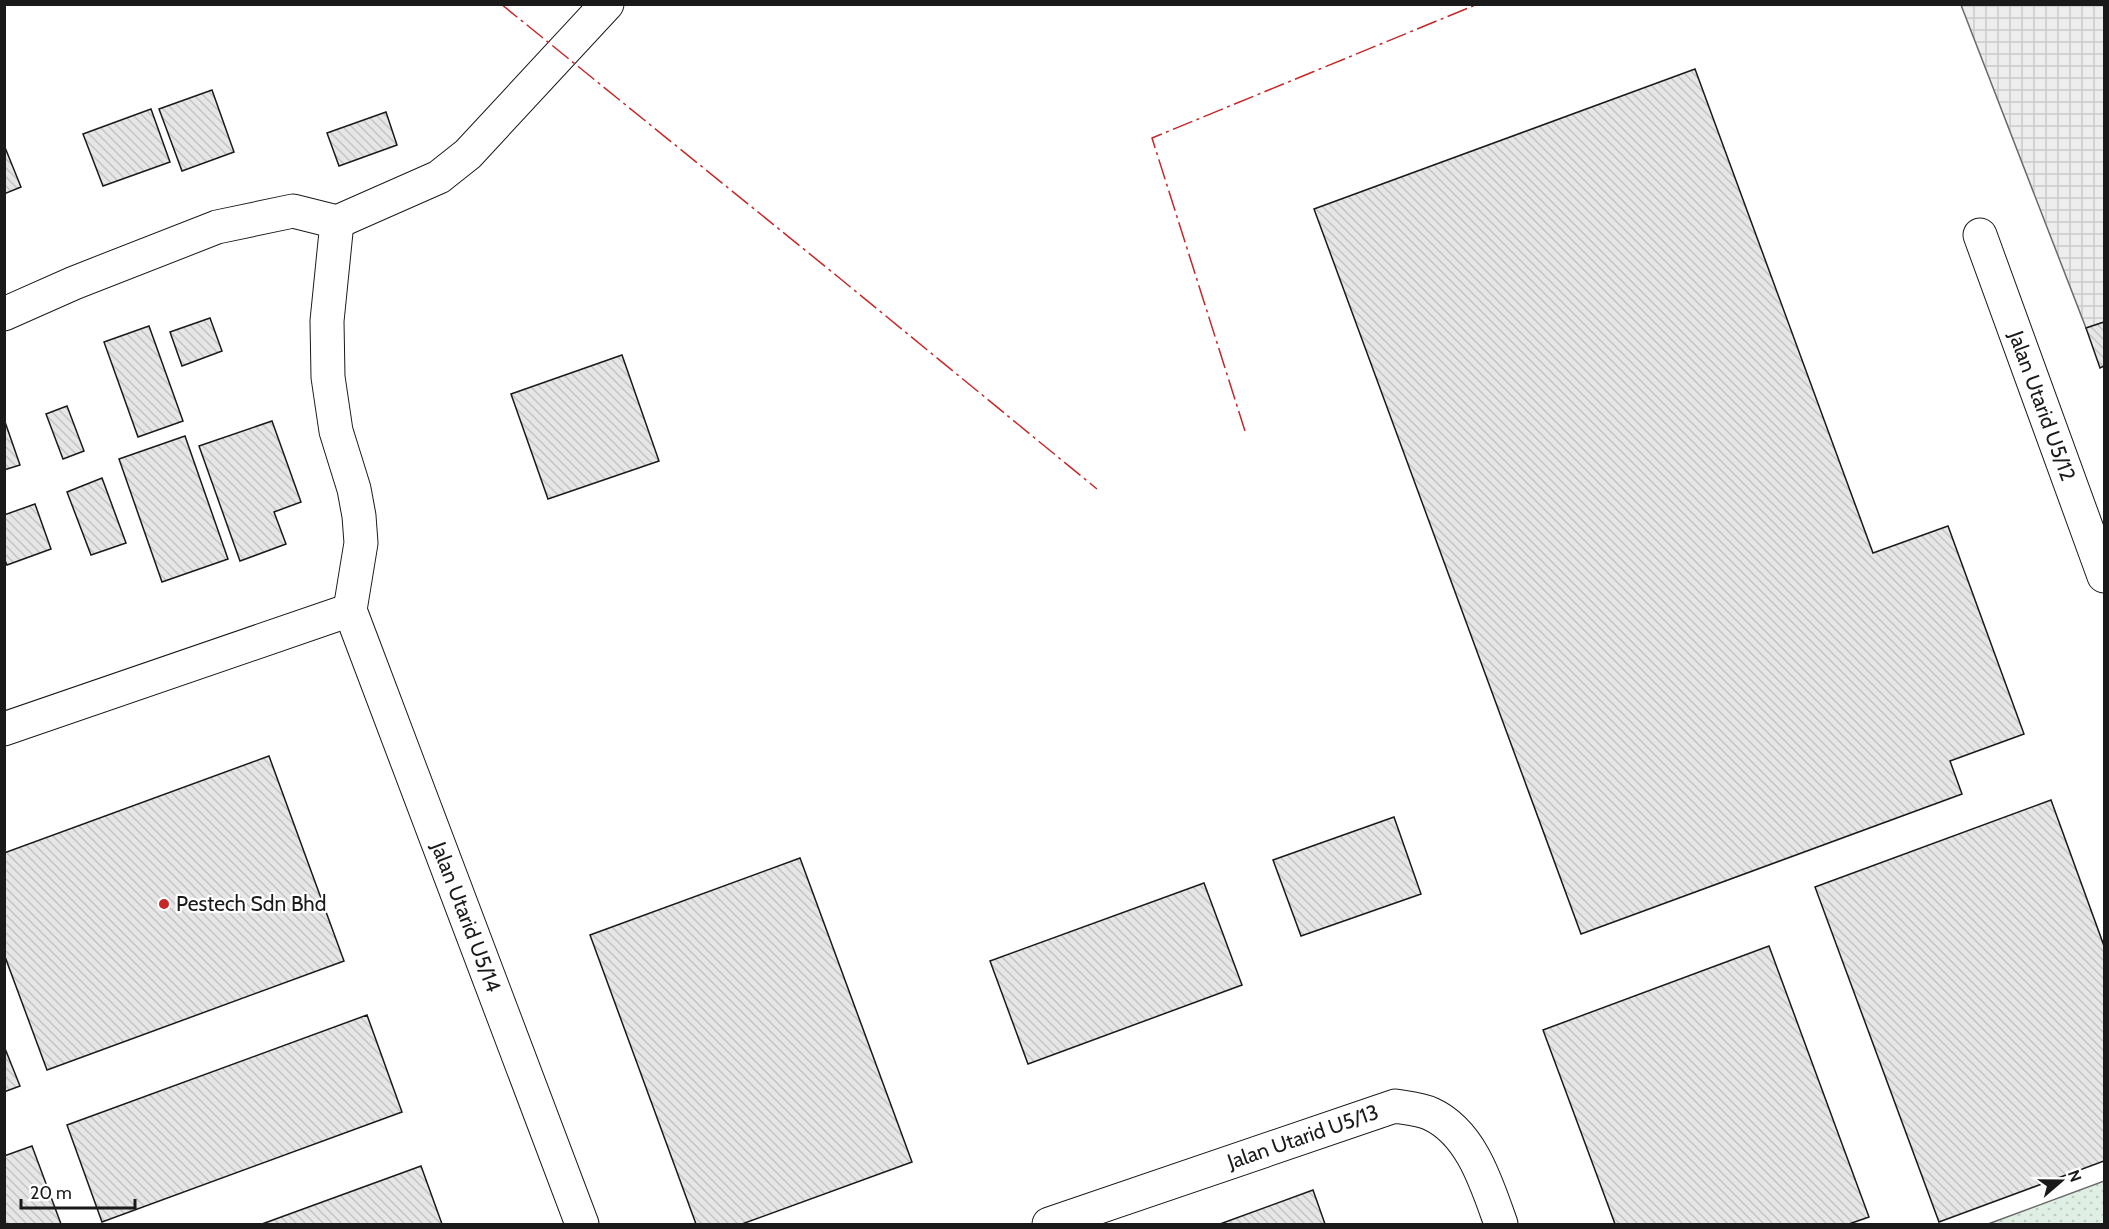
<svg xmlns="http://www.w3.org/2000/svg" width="2109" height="1229" viewBox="0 0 2109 1229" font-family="Cabin,sans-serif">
	<defs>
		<pattern id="grass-dots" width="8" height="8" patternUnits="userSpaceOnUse" patternTransform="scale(1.5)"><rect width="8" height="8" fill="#e0efe3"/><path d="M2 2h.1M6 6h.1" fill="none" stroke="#c0ccc2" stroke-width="1.8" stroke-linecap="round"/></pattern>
		<pattern id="plaza-grid" width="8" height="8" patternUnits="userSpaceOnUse" patternTransform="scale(1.5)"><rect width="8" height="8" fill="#ededed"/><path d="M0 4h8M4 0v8" fill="none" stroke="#cbcbcb"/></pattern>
		<pattern id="building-back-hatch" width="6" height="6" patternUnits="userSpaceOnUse" patternTransform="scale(1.5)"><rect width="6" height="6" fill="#e6e6e6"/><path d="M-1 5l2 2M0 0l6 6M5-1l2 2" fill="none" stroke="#c5c5c5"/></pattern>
	</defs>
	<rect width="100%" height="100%" fill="#fff"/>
	<polygon fill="url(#grass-dots)" stroke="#6a6a6a" stroke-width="1.5" points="2104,1181 2104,1224 1988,1224"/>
	<polygon fill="url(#plaza-grid)" stroke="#6a6a6a" stroke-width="1.5" points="1961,5 2104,5 2104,322 2086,328"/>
	<g fill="url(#building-back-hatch)" stroke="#1a1a1a" stroke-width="1.5">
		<polygon points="1695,69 1873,553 1948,526 2024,734 1950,761 1962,794 1581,934 1314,209"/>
		<polygon points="212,90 234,152 182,171 159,109"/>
		<polygon points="151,109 170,162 103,186 83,134"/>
		<polygon points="386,112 397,145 339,166 327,133"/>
		<polygon points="4,145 21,187 4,194"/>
		<polygon points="210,318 222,351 182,366 170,332"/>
		<polygon points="2104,322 2104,366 2100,368 2086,328"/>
		<polygon points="149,326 183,421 138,437 104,342"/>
		<polygon points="622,355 659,461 548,499 511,394"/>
		<polygon points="67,406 84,451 63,459 46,414"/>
		<polygon points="4,419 20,465 4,470"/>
		<polygon points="272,421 301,502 274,512 286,544 240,561 199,446"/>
		<polygon points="185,436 228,559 162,582 119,459"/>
		<polygon points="102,478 126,543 91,555 67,492"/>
		<polygon points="35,504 51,549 7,565 4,558 4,515"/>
		<polygon points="269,756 344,961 47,1070 4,954 4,853"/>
		<polygon points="2051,800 2104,946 2104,1161 1939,1222 1815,887"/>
		<polygon points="1394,817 1421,894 1301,936 1273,860"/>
		<polygon points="800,858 912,1162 742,1224 696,1224 590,935"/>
		<polygon points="1204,883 1242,985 1028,1064 990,961"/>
		<polygon points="1769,946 1869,1217 1849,1224 1615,1224 1543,1030"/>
		<polygon points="367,1015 402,1112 102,1222 67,1125"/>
		<polygon points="4,1046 20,1086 4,1092"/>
		<polygon points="32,1146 61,1224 4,1224 4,1156"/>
		<polygon points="421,1166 442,1224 262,1224"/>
		<polygon points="1313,1190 1325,1224 1220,1224"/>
	</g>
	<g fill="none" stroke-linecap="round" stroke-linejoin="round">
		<defs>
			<g id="minor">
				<polyline points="337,222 327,321 328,377 336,431 354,489 359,516 361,543 350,610"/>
				<polyline points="1980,235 2104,576"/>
				<polyline points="4,314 74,283 217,227 293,211 337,222 439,177 468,154 607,4"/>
				<polyline points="350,610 582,1224"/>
				<polyline points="4,729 350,610"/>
				<path d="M1049,1224L1395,1106C1406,1108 1421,1109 1431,1114C1472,1133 1487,1185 1501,1224"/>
			</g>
		</defs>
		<use href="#minor" stroke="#1a1a1a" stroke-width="35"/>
		<use href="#minor" stroke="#fff" stroke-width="33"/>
		<g stroke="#c62828" stroke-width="1.5" stroke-dasharray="21 4.5 3 4.5" stroke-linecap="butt">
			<polyline points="501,4 837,276 1097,489"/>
			<polyline points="1245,431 1152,138 1478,4"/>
		</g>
	</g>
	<circle fill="#c62828" stroke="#fff" stroke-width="2" cx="164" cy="904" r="6"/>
	<g text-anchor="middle" stroke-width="4.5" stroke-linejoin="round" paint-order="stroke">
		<g font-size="21" fill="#1a1a1a" stroke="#fff">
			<text transform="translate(2042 406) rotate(70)" y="7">Jalan Utarid U5/12</text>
			<text transform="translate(466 917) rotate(69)" y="7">Jalan Utarid U5/14</text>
			<text transform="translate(1303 1137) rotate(-19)" y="7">Jalan Utarid U5/13</text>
		</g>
		<g font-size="21" fill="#1a1a1a" stroke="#fff" text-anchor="start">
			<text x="176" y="911">Pestech Sdn Bhd</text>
		</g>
	</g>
	<rect width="2109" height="1229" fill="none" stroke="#1a1a1a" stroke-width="12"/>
	<g transform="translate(2061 1181) rotate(70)" stroke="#ffffff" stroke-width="4.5" paint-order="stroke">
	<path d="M0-4.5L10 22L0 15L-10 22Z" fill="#1a1a1a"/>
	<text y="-9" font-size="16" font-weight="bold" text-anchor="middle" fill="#1a1a1a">N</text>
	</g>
	<path d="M21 1199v9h114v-9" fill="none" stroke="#1a1a1a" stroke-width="3"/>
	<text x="30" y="1199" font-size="18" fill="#1a1a1a" stroke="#ffffff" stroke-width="4.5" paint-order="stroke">20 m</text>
</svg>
